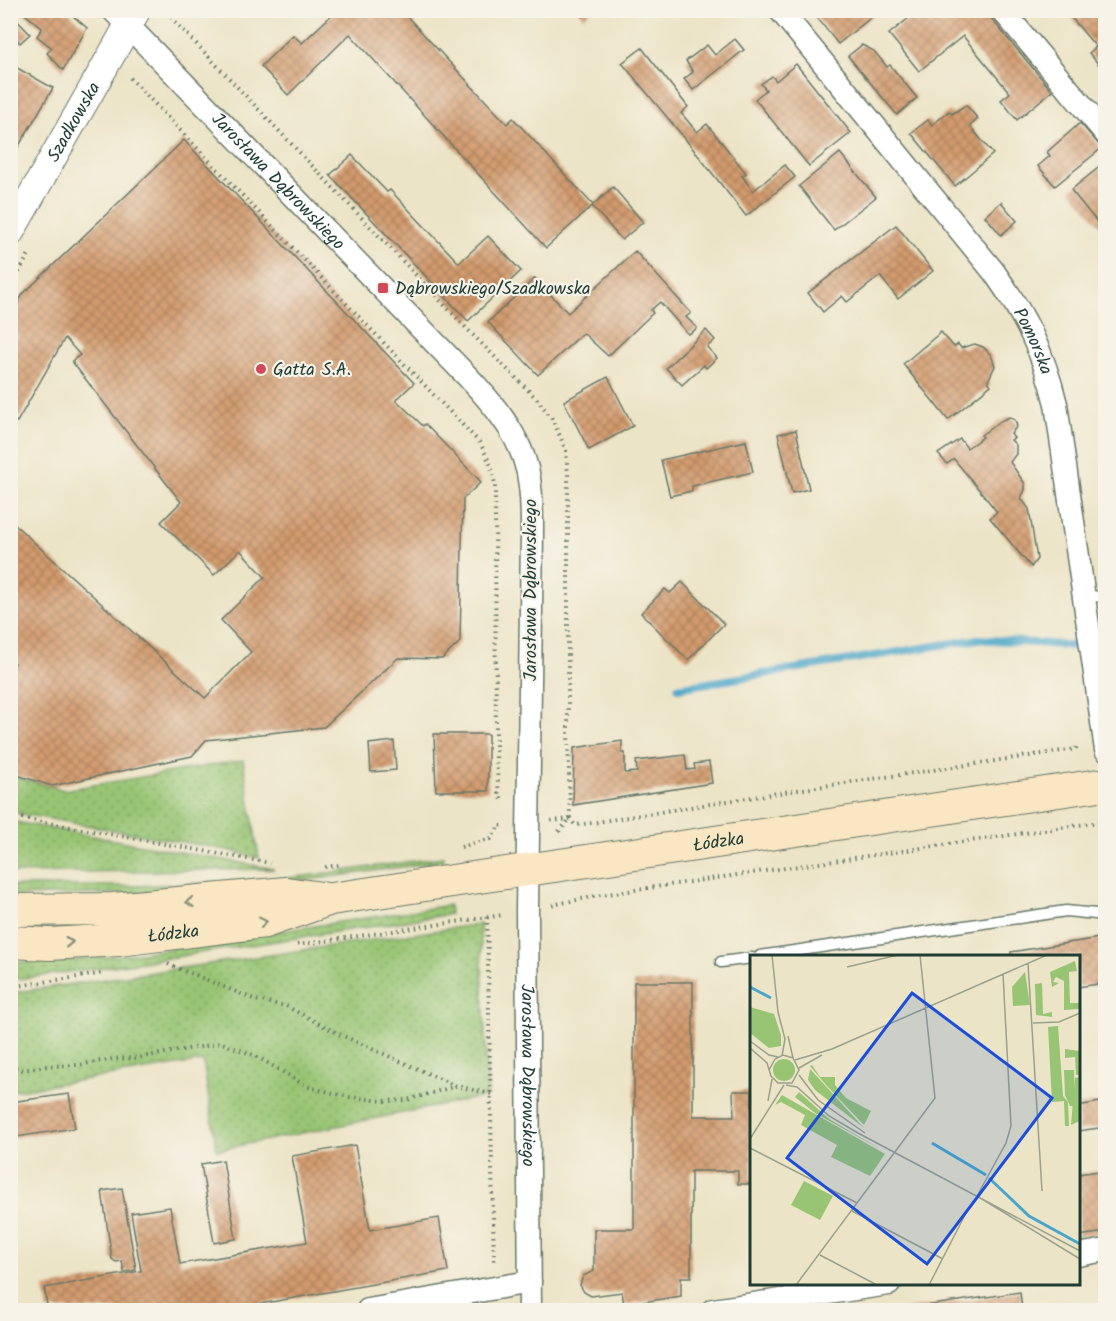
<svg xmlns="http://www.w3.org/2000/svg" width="1116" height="1321" viewBox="0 0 1116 1321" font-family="Kalam,sans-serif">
	<defs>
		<pattern id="grass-dots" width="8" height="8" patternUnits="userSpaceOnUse" patternTransform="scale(1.5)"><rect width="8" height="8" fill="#98c573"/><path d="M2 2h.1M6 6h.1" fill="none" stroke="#7ba15f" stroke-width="1.8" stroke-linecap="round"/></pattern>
		<pattern id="building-cross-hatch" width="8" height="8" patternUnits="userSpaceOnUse" patternTransform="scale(1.5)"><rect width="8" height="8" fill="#d39b6e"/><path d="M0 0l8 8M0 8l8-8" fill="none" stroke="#ab805b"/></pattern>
	</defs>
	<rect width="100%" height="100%" fill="#f7f3e8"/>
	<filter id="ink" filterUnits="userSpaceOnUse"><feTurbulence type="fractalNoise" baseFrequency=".0167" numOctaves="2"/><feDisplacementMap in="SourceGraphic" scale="12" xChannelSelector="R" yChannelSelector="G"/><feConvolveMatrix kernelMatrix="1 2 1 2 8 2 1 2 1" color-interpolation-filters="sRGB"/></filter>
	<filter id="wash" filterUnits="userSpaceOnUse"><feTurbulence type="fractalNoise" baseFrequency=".008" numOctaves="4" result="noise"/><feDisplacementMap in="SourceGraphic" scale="24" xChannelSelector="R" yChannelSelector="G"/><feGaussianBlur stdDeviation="1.35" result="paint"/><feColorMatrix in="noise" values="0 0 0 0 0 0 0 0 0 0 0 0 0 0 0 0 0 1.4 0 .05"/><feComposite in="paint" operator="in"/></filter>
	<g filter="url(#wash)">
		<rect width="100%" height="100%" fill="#ece4c6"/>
		<g fill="url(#grass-dots)" stroke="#5c8154" stroke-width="1.5">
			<polygon points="243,760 259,858 228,850 11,812 11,776 64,790"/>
			<polygon points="10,821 274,869 11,873"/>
			<polygon points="443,857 444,861 260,887 190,892 11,896 11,886 135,886 283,879"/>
			<polygon points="449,905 450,914 142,962 11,980 10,962 58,962 141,953"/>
			<polygon points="480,924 488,1096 217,1150 203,1061 11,1091 11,993"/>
		</g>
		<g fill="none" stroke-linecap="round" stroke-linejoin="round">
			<polyline stroke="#4aa6c8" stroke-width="8" points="678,688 978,639 1106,648"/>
		</g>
		<g id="blocks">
			<g fill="url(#building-cross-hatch)">
				<polygon points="20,10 66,10 87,28 63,70 47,53 52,48 37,36 42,28"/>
				<polygon points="337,10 401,10 507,124 513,118 593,205 613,187 643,222 622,240 592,206 546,248 350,34 288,95 261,66 293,35 302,43"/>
				<polygon points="578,10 592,10 583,17"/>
				<polygon points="811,10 880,10 838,44"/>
				<polygon points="904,10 984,10 1052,91 1017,120 1001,100 1010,93 963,36 919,71 889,34 910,17"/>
				<polygon points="1065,10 1106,10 1106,73 1089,53 1096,47"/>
				<polygon points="10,13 30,34 20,43 10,33"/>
				<polygon points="735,39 744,50 693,90 684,79 693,72 686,61 707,45 715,55"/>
				<polygon points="862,45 874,51 887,67 890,65 917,98 897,115 848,56"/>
				<polygon points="642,48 688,107 681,113 697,132 707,124 746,173 742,176 753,191 785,165 795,177 746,216 686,140 622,63"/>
				<polygon points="10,64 53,88 10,161"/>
				<polygon points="796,64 851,133 809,166 755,99 766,90 761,84 772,76 776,81"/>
				<polygon points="966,105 978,119 970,126 993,154 955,186 911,133 928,120 932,125 949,111 952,114"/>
				<polygon points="1080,123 1102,148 1055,186 1038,166 1050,156 1047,152"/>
				<polygon points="184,140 414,383 396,400 423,426 425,424 481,482 463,499 460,642 442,659 398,658 324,727 206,740 192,756 52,786 10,773 10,667 14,663 10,660 10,528 14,524 205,698 251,652 221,620 265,577 240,550 214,575 161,522 181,502 73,363 73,360 80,355 65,338 17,422 10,418 10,316 23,294"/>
				<polygon points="840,153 876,197 834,230 799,186"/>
				<polygon points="352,155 387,192 390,190 459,263 488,236 521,271 468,321 330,175"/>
				<polygon points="1103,164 1106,168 1106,233 1071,190"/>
				<polygon points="1001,202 1017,221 1001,235 985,216"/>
				<polygon points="896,225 933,271 898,299 880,276 847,302 842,296 823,312 808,293"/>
				<polygon points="635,251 691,313 686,317 697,328 692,332 688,334 660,302 651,310 653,313 608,356 583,333 538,375 488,322 535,278 568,313"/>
				<polygon points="706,330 715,340 707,347 717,358 706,368 704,365 682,385 666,368"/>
				<polygon points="941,332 954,347 958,344 961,348 975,344 983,347 991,355 995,366 988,381 991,385 948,420 903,364"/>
				<polygon points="608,377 633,426 589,450 564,401"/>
				<polygon points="1009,417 1015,420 1017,426 1011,434 1014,438 1011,440 1016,445 1016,454 1010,462 1025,484 1025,490 1021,498 1029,509 1037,559 1031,567 990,518 997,512 986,498 954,459 947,464 938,454 960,439 967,448 983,437 981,435 1001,421"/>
				<polygon points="796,430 809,489 792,493 778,434"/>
				<polygon points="746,441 753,472 692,486 692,491 670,496 661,460"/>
				<polygon points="682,582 724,624 688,660 641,613 665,589 670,593"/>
				<polygon points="434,734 488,734 488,791 436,791"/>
				<polygon points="394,741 396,770 371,772 369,744"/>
				<polygon points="622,741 622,753 625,753 625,773 637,772 636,761 685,755 687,770 695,769 694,764 709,762 712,783 573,805 574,748"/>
				<polygon points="1106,937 1106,983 1078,987 1078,956 1011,956 1011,952"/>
				<polygon points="634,982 693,982 693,1116 734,1116 733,1091 752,1091 752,1184 738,1184 738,1171 691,1171 691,1277 681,1277 681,1296 624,1305 622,1292 591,1296 584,1292 580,1285 583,1276 594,1271 594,1229 634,1229"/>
				<polygon points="69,1094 75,1128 10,1138 10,1102"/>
				<polygon points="1106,1101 1106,1127 1078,1131 1078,1106"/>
				<polygon points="355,1145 370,1230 439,1218 448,1271 225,1310 48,1310 44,1288 141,1271 131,1213 170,1207 180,1264 307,1242 292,1156"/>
				<polygon points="223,1160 236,1239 214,1243 201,1164"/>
				<polygon points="1106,1170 1106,1232 1078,1236 1078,1174"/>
				<polygon points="122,1188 136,1270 124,1272 122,1261 116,1262 112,1259 102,1191"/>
				<polygon points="1020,1292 1022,1310 905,1310 905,1309"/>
			</g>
		</g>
	</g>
	<g filter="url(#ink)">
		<use href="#blocks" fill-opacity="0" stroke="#677767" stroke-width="1.5"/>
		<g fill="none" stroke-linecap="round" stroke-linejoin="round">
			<defs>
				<g id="service">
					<polyline points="1083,597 1106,596"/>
					<polyline points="760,956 1066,911 1106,915"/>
					<polyline points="721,962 752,958"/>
				</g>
				<g id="minor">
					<path id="s1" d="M113,10L468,377C497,408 526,442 530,486C532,501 532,517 532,533L527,911L530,1310"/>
					<path id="s2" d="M780,10L994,272C1025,316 1043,351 1056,404L1106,750"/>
					<polyline points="1002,10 1106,134"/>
					<polyline points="1078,1255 1106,1250"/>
					<polyline points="368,1310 530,1282"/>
					<polyline points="713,1310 889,1284"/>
				</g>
				<g id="tertiary">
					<path id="s3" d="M10,233L137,10"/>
				</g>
				<g id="secondary">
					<polyline points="10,910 113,909 286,893 322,898"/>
					<path id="s4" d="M10,942L50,944L119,940L265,922L331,899L1106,784"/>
				</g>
			</defs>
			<use href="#service" stroke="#677767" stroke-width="13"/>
			<use href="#minor" stroke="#677767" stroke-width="25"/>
			<use href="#tertiary" stroke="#677767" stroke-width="29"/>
			<use href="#secondary" stroke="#677767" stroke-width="34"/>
			<g stroke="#677767" stroke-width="4" stroke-dasharray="1.5 4.5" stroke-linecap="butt">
				<polyline points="167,13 472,334 537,399 551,417 560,436 566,451 568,475 568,731 570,819 556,835"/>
				<path d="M130,78L479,442C488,457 493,469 495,486L496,759L499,796L502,799"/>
				<polyline points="10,288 29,254"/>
				<polyline points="10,816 270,863"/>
				<polyline points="551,821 570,819 575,825 591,823 797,790 1076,749 1078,744"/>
				<polyline points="461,847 491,839 499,826 505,826"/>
				<polyline points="325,867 341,865"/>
				<polyline points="552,905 601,895 1106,821"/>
				<polyline points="487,917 494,1265"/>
				<polyline points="297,945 503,915"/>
				<polyline points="168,964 256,1000 286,1006 339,1034 456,1086 491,1094"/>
				<polyline points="10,987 105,973"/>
				<polyline points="10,1066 23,1070 47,1066 79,1065 113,1059 137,1058 222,1043 256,1056 308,1087 350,1097 382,1101 407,1100 456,1086"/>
			</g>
			<use href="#service" stroke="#fff" stroke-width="10"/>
			<use href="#minor" stroke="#fff" stroke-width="22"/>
			<use href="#tertiary" stroke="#fff" stroke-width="27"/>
			<use href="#secondary" stroke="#f9e7c3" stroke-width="32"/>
		</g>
		<defs><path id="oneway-chevron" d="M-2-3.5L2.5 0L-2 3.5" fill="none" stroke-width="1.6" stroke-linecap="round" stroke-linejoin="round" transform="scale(1.5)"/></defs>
		<g stroke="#8c927c">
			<use href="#oneway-chevron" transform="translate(190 902) rotate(175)"/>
			<use href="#oneway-chevron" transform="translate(263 922) rotate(-12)"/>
			<use href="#oneway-chevron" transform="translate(69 942) rotate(-3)"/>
		</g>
	</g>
	<g fill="#d1495b" stroke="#f7f3e8" stroke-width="2">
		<rect x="377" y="282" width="12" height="12" rx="3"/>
		<circle cx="261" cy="369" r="6"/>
	</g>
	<g text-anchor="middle" stroke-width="4.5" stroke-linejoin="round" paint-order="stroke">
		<g font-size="18" fill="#1f3d34" stroke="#f7f3e8">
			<text dy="6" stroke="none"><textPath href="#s3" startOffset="128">Szadkowska</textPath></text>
			<text dy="6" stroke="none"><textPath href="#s1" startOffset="238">Jarosława Dąbrowskiego</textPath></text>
			<text dy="6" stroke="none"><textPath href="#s2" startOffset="418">Pomorska</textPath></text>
			<text transform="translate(530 590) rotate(-90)" y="6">Jarosława Dąbrowskiego</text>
			<text dy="6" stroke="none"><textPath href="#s4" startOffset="718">Łódzka</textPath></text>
			<text dy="6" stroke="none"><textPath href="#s4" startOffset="164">Łódzka</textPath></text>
			<text dy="6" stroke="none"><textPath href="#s1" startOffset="1228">Jarosława Dąbrowskiego</textPath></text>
		</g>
		<g font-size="18" fill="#1f3d34" stroke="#f7f3e8" text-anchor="start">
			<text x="395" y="294">Dąbrowskiego/Szadkowska</text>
			<text x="273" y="375">Gatta S.A.</text>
		</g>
	</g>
	<g transform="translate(750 955)">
		<rect width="330" height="330" fill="#ece4c6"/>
		<path d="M325,6L327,16L319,17L320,48H329V54L314,55V26L306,22L303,27L309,28L302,32L300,17ZM275,17L280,50L263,51L262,32ZM292,28L293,59L302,57V62L286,60L285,29ZM0,52L24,59L31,80V91L19,93L0,78ZM308,71L313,141L318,147L319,171H315L314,146L302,147L298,72ZM23 115a11 11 0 1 1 22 0a11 11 0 1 1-22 0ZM62,110L70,122H85V130L96,143L121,156L114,170L110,166L76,130L60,111ZM60,114L72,127L114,173L65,135L58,125ZM330,122V166L321,170L325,123ZM49,137L79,164L132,195L65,158L45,142ZM32,140L135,199L120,221L81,202L87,190L51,170L55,160L31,147L25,150ZM54,226L83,241L70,265L41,250Z" fill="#98c573"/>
		<path d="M315,94L330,96V120H326L325,102L315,103ZM314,115H324L325,151H320L315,140Z" fill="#98c573"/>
		<path fill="none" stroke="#4aa6c8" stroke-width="3" d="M0,32L21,43M182,188L236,220M239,223L279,261L330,289"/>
		<path fill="none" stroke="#9aa18c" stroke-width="1.5" d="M22,0L28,57L35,84L32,101M278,8L292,236M97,12L148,0M283,68L309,67L330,58M38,81L43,103M0,86L19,100L28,102M0,93L17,108L21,121L28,128H42L49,115L43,103L33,100L25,104L19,115M45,105L82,94L297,0M49,113L72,100M49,120L68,145L115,178M36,130L47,132L79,161L108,178L330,296M18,146L22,124M0,184L34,130M0,193L107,248M227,241L256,188L261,171L253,19M227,241L330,304M102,256L193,304M70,300L127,330M46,330L185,143L170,0M179,330L216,258"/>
		<path fill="#1d4ed8" fill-opacity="0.15" stroke="#1d4ed8" stroke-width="3" d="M162,38L302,143L177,309L37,203Z"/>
		<rect width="330" height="330" fill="none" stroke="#1f3d34" stroke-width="3"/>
	</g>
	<rect width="1116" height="1321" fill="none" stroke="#f7f3e8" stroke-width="36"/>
</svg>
